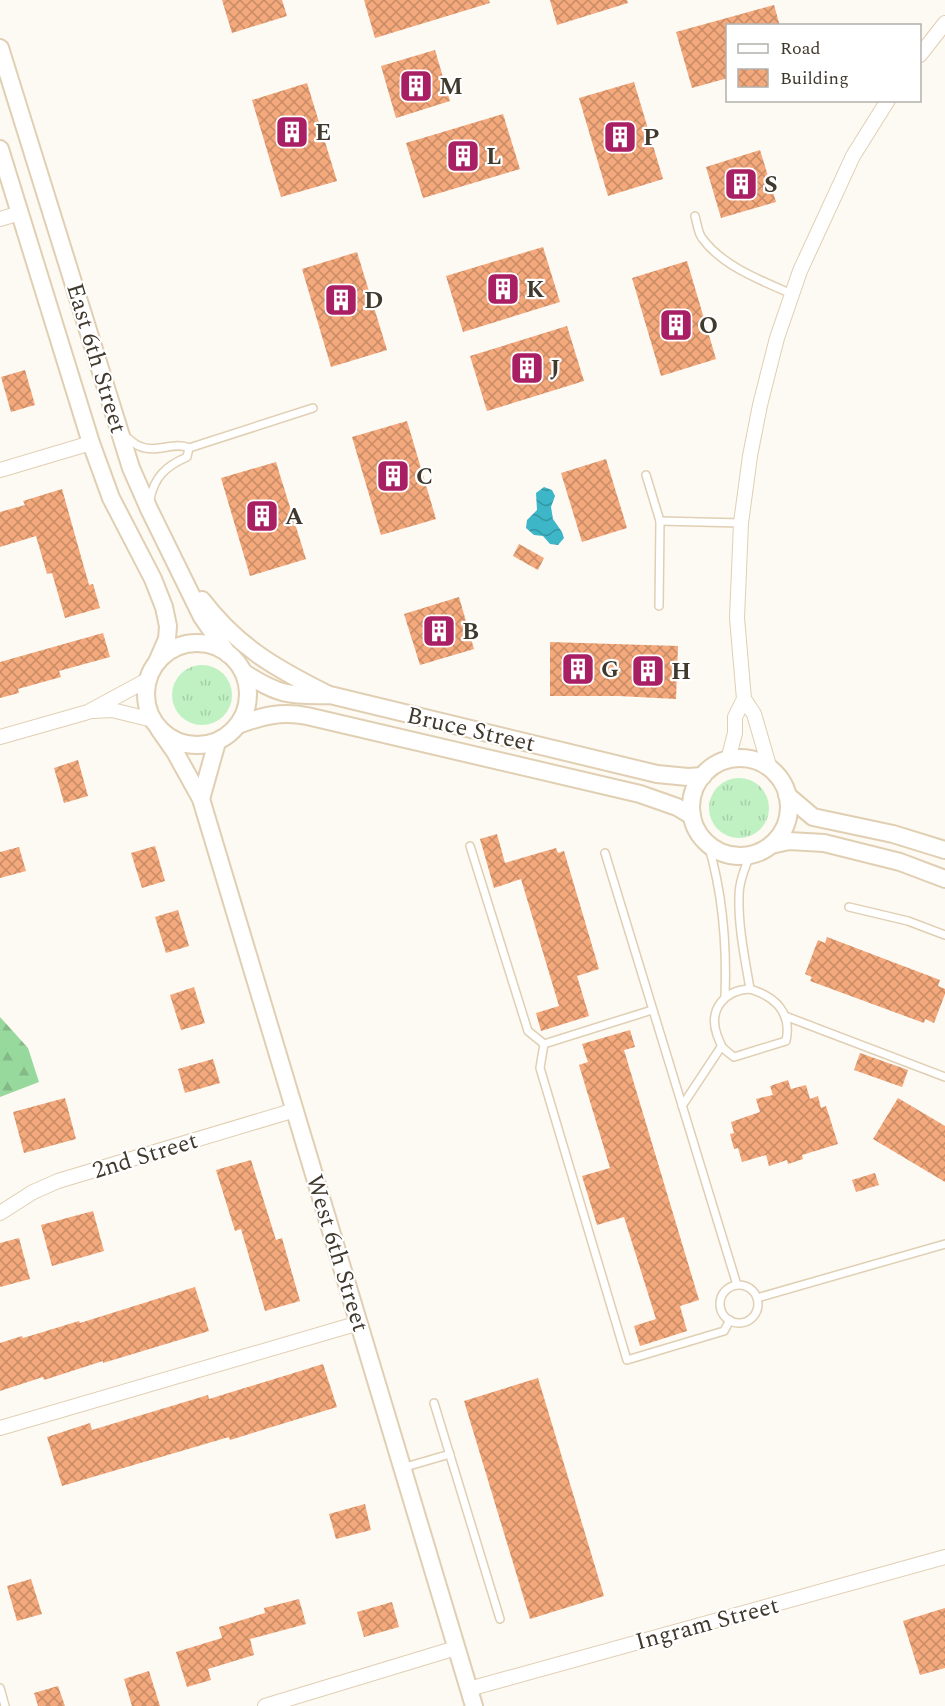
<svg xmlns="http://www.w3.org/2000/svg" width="945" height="1706" viewBox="0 0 945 1706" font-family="Spectral,serif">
	<defs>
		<pattern id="grass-tufts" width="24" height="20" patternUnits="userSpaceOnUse" patternTransform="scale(1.5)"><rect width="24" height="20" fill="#bff1c2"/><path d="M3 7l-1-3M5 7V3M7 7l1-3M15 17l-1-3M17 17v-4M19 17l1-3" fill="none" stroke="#a5cfa7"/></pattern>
		<pattern id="forest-firs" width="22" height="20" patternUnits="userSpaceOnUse" patternTransform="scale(1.5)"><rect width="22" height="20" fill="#97d89c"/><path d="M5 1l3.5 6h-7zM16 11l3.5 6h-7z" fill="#83ba87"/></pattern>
		<pattern id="water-waves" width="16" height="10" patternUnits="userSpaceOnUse" patternTransform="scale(1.5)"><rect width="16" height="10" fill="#3db6c8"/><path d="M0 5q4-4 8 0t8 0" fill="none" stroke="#3595a3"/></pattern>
		<pattern id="building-cross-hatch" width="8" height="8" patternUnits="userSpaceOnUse" patternTransform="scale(1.5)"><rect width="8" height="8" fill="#f4a97c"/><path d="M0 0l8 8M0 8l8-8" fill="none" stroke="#c78b66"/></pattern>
	</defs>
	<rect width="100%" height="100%" fill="#fdf9f3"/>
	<g fill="url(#grass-tufts)">
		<circle cx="202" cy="695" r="30"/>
		<circle cx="739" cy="808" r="30"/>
	</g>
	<polygon fill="url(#forest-firs)" points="0,1017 28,1048 39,1082 0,1097"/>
	<polygon fill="url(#water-waves)" points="544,487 552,490 555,496 551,507 553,519 562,532 564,538 558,545 550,544 543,536 534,535 526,528 527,520 537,510 536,493"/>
	<g fill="url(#building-cross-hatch)">
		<polygon points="222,0 282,0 287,16 232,33"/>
		<polygon points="364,0 489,0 490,3 375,38"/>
		<polygon points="550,0 627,0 628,3 557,25"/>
		<polygon points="774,5 780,26 728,26 728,78 692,88 676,32"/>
		<polygon points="435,50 450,101 396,118 381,66"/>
		<polygon points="634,82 663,179 608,196 579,98"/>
		<polygon points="307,83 337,181 281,197 252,100"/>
		<polygon points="503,114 520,169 423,198 406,143"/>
		<polygon points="760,150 776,202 721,218 706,167"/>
		<polygon points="543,247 560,302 463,332 446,276"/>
		<polygon points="357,252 387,350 331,367 302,269"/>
		<polygon points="687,261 716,359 661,376 632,278"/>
		<polygon points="567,326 584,381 487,411 470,356"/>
		<polygon points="25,370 35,405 11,412 1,377"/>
		<polygon points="407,421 436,519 381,535 352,437"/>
		<polygon points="606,459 627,528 582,542 561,473"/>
		<polygon points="276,462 306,559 250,576 221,478"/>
		<polygon points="62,489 89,585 93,584 100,608 65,618 52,573 47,574 36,536 0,547 0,512 25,505 23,501"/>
		<polygon points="519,544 544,558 538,570 513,556"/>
		<polygon points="459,597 474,649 420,665 404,614"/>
		<polygon points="103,633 110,657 59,671 61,677 18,689 19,693 0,698 0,662"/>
		<polygon points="550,642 678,646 676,699 619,696 550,696"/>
		<polygon points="78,760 88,796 64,803 54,768"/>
		<polygon points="497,834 505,863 556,848 558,853 564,851 599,969 577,976 589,1016 541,1031 536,1013 559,1006 521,879 494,888 480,839"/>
		<polygon points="155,846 165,881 142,888 131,853"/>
		<polygon points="19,847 26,871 0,878 0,852"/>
		<polygon points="178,910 189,946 166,953 155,917"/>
		<polygon points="827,937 940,980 938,986 945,989 945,994 934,1023 925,1019 924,1023 810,981 812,977 805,974 818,940 825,943"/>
		<polygon points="194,987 205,1023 181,1030 170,995"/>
		<polygon points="630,1030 635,1047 624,1050 699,1300 680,1306 687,1331 640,1346 634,1326 656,1319 624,1217 597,1225 582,1176 610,1168 579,1065 588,1062 582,1044"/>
		<polygon points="860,1053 908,1070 902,1087 854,1070"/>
		<polygon points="213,1059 220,1083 185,1093 178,1069"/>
		<polygon points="788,1080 791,1089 806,1085 810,1099 818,1096 821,1108 826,1106 838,1144 802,1155 803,1159 788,1164 787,1160 769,1166 766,1155 742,1162 738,1148 734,1149 730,1134 734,1133 731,1122 760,1112 756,1099 773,1095 770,1086"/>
		<polygon points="65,1098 76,1139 24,1153 13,1112"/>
		<polygon points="898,1098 945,1126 945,1182 873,1139"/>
		<polygon points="251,1160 276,1240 282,1238 300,1301 265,1311 241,1229 235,1231 216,1170"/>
		<polygon points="875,1173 879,1185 856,1192 852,1180"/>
		<polygon points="93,1211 104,1251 52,1266 41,1225"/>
		<polygon points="19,1238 30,1279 0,1287 0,1243"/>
		<polygon points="195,1287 209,1331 103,1363 103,1361 44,1380 43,1377 0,1391 0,1343 22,1336 23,1338 79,1321 80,1323"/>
		<polygon points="323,1364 337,1407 230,1440 229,1437 62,1486 47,1437 90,1423 92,1430 208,1395 209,1399"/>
		<polygon points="538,1378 604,1596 530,1619 464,1401"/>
		<polygon points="365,1504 371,1530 336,1539 329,1514"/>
		<polygon points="31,1579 42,1614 17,1621 7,1586"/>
		<polygon points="299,1599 306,1624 250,1639 254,1655 208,1669 211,1680 187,1687 176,1652 222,1638 219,1627 265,1613 264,1608"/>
		<polygon points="392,1602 399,1627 364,1637 357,1612"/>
		<polygon points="945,1608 945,1668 920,1675 903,1621"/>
		<polygon points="149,1671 160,1706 132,1706 124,1679"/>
		<polygon points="58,1686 65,1706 38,1706 34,1693"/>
	</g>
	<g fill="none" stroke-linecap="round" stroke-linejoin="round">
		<defs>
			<g id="service">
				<path d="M695,216C697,223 698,233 702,238C722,266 762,281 792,294"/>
				<path d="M123,434C128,438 134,444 139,446C156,454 174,441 189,448L313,408"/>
				<polyline points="646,475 660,521 659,606"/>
				<path d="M150,500C154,477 166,466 187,457L189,448"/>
				<polyline points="660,521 741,523"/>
				<path d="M708,844C723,894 727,945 725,997"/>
				<polyline points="470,846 528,1031 544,1044 652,1010"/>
				<polyline points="605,853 737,1285"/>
				<polyline points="849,907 908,921 945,935"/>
				<path d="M750,989C776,997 792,1013 786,1041L734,1057C730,1054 726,1051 723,1048C720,1044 719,1039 717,1035C708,1009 725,990 750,989Z"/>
				<path d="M750,989C745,959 738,926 739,896C739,882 745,868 750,855"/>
				<polyline points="785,1016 945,1077"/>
				<polyline points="544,1044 540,1068 627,1360 724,1331 730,1320"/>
				<polyline points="682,1106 721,1047"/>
				<circle cx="739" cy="1304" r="19"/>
				<polyline points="757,1298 945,1244"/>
				<polyline points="434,1403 500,1619"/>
				<polyline points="402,1468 450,1454"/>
				<polyline points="0,1688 5,1706"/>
			</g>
			<g id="minor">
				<polyline points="920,55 945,23"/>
				<polyline points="0,219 20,213"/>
				<polyline points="0,470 91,443"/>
				<polyline points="94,711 112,710 153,720"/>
				<polyline points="0,737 88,712 149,679"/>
				<polyline points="728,760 735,733 735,717 744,699"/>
				<polyline points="770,769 754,714 744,699 737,618 741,523 750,456 760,405 777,338 800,271 853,156 888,100"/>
				<polyline points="0,1213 33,1192 58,1181 295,1110"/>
				<polyline points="0,1428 359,1323"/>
				<polyline points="469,1689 945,1557"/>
				<polyline points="265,1706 456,1648"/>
			</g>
			<g id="tertiary">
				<polyline points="0,48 131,468 149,509 202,617 228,654"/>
				<polyline points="0,149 91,443 111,498 153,579 164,607 168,626 167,639 157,662"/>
				<path d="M202,600C238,647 275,668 327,694"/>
				<circle cx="197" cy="694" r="51"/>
				<path d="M243,672C278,695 289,696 330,695L657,774L688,777L703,776"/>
				<path d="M238,725C262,716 281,711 307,716L640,794L677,807L692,816"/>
				<polyline points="159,729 175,752 201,799 474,1706"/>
				<circle cx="740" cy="807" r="49"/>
				<polyline points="787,795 813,817 893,834 945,850"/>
				<polyline points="201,799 217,742"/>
				<polyline points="771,845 789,841 824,843 900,862 945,879"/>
			</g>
		</defs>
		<use href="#service" stroke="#e0cfb2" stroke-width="10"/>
		<use href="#minor" stroke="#e0cfb2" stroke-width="16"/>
		<use href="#tertiary" stroke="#e0cfb2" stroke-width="20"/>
		<use href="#service" stroke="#fff" stroke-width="7"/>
		<use href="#minor" stroke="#fff" stroke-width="14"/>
		<use href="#tertiary" stroke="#fff" stroke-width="16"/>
	</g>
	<defs>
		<symbol id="building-square" viewBox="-11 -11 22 22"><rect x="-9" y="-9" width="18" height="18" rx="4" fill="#a91f64" stroke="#fff"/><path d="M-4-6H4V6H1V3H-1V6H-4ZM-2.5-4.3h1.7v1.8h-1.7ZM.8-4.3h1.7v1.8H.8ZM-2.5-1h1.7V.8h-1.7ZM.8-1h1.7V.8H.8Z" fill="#fff"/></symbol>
	</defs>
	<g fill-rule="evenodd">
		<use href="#building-square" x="397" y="67" width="38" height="38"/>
		<use href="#building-square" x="273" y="113" width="38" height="38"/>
		<use href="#building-square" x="601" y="118" width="38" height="38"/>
		<use href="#building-square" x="444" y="137" width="38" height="38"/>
		<use href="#building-square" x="722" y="165" width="38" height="38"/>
		<use href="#building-square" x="484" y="270" width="38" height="38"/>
		<use href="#building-square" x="322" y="281" width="38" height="38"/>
		<use href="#building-square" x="657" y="306" width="38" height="38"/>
		<use href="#building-square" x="508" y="349" width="38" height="38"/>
		<use href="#building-square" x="374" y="457" width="38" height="38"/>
		<use href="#building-square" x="243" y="497" width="38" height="38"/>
		<use href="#building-square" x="420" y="612" width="38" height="38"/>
		<use href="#building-square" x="559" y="650" width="38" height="38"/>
		<use href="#building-square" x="629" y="652" width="38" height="38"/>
	</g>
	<g text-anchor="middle" stroke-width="4.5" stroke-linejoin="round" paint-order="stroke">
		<g font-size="24" font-weight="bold" fill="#40392d" stroke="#fff" text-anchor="start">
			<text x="439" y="94">M</text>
			<text x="315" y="140">E</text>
			<text x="643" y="145">P</text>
			<text x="486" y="164">L</text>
			<text x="764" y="192">S</text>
			<text x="526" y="297">K</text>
			<text x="364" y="308">D</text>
			<text x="699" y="333">O</text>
			<text x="550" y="376">J</text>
			<text x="416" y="484">C</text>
			<text x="285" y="524">A</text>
			<text x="462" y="639">B</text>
			<text x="601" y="677">G</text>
			<text x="671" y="679">H</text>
		</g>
		<g font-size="24" fill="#40392d" stroke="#fff">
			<text transform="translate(97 358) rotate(73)" y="8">East 6th Street</text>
			<text transform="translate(471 729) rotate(13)" y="8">Bruce Street</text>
			<text transform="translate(145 1155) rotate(-17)" y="8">2nd Street</text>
			<text transform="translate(338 1253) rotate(73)" y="8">West 6th Street</text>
			<text transform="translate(707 1623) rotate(-15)" y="8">Ingram Street</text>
		</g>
	</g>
	<rect x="726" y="24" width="195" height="78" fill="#ffffff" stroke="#b3b0ab" stroke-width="1.5"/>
	<rect x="738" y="44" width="30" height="9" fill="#ffffff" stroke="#b3b0ab" stroke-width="1.5"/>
	<text x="780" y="54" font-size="18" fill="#40392d">Road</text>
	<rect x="738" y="69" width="30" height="18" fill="url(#building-cross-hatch)" stroke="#b3b0ab" stroke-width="1.5"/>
	<text x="780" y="84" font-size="18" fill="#40392d">Building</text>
</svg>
